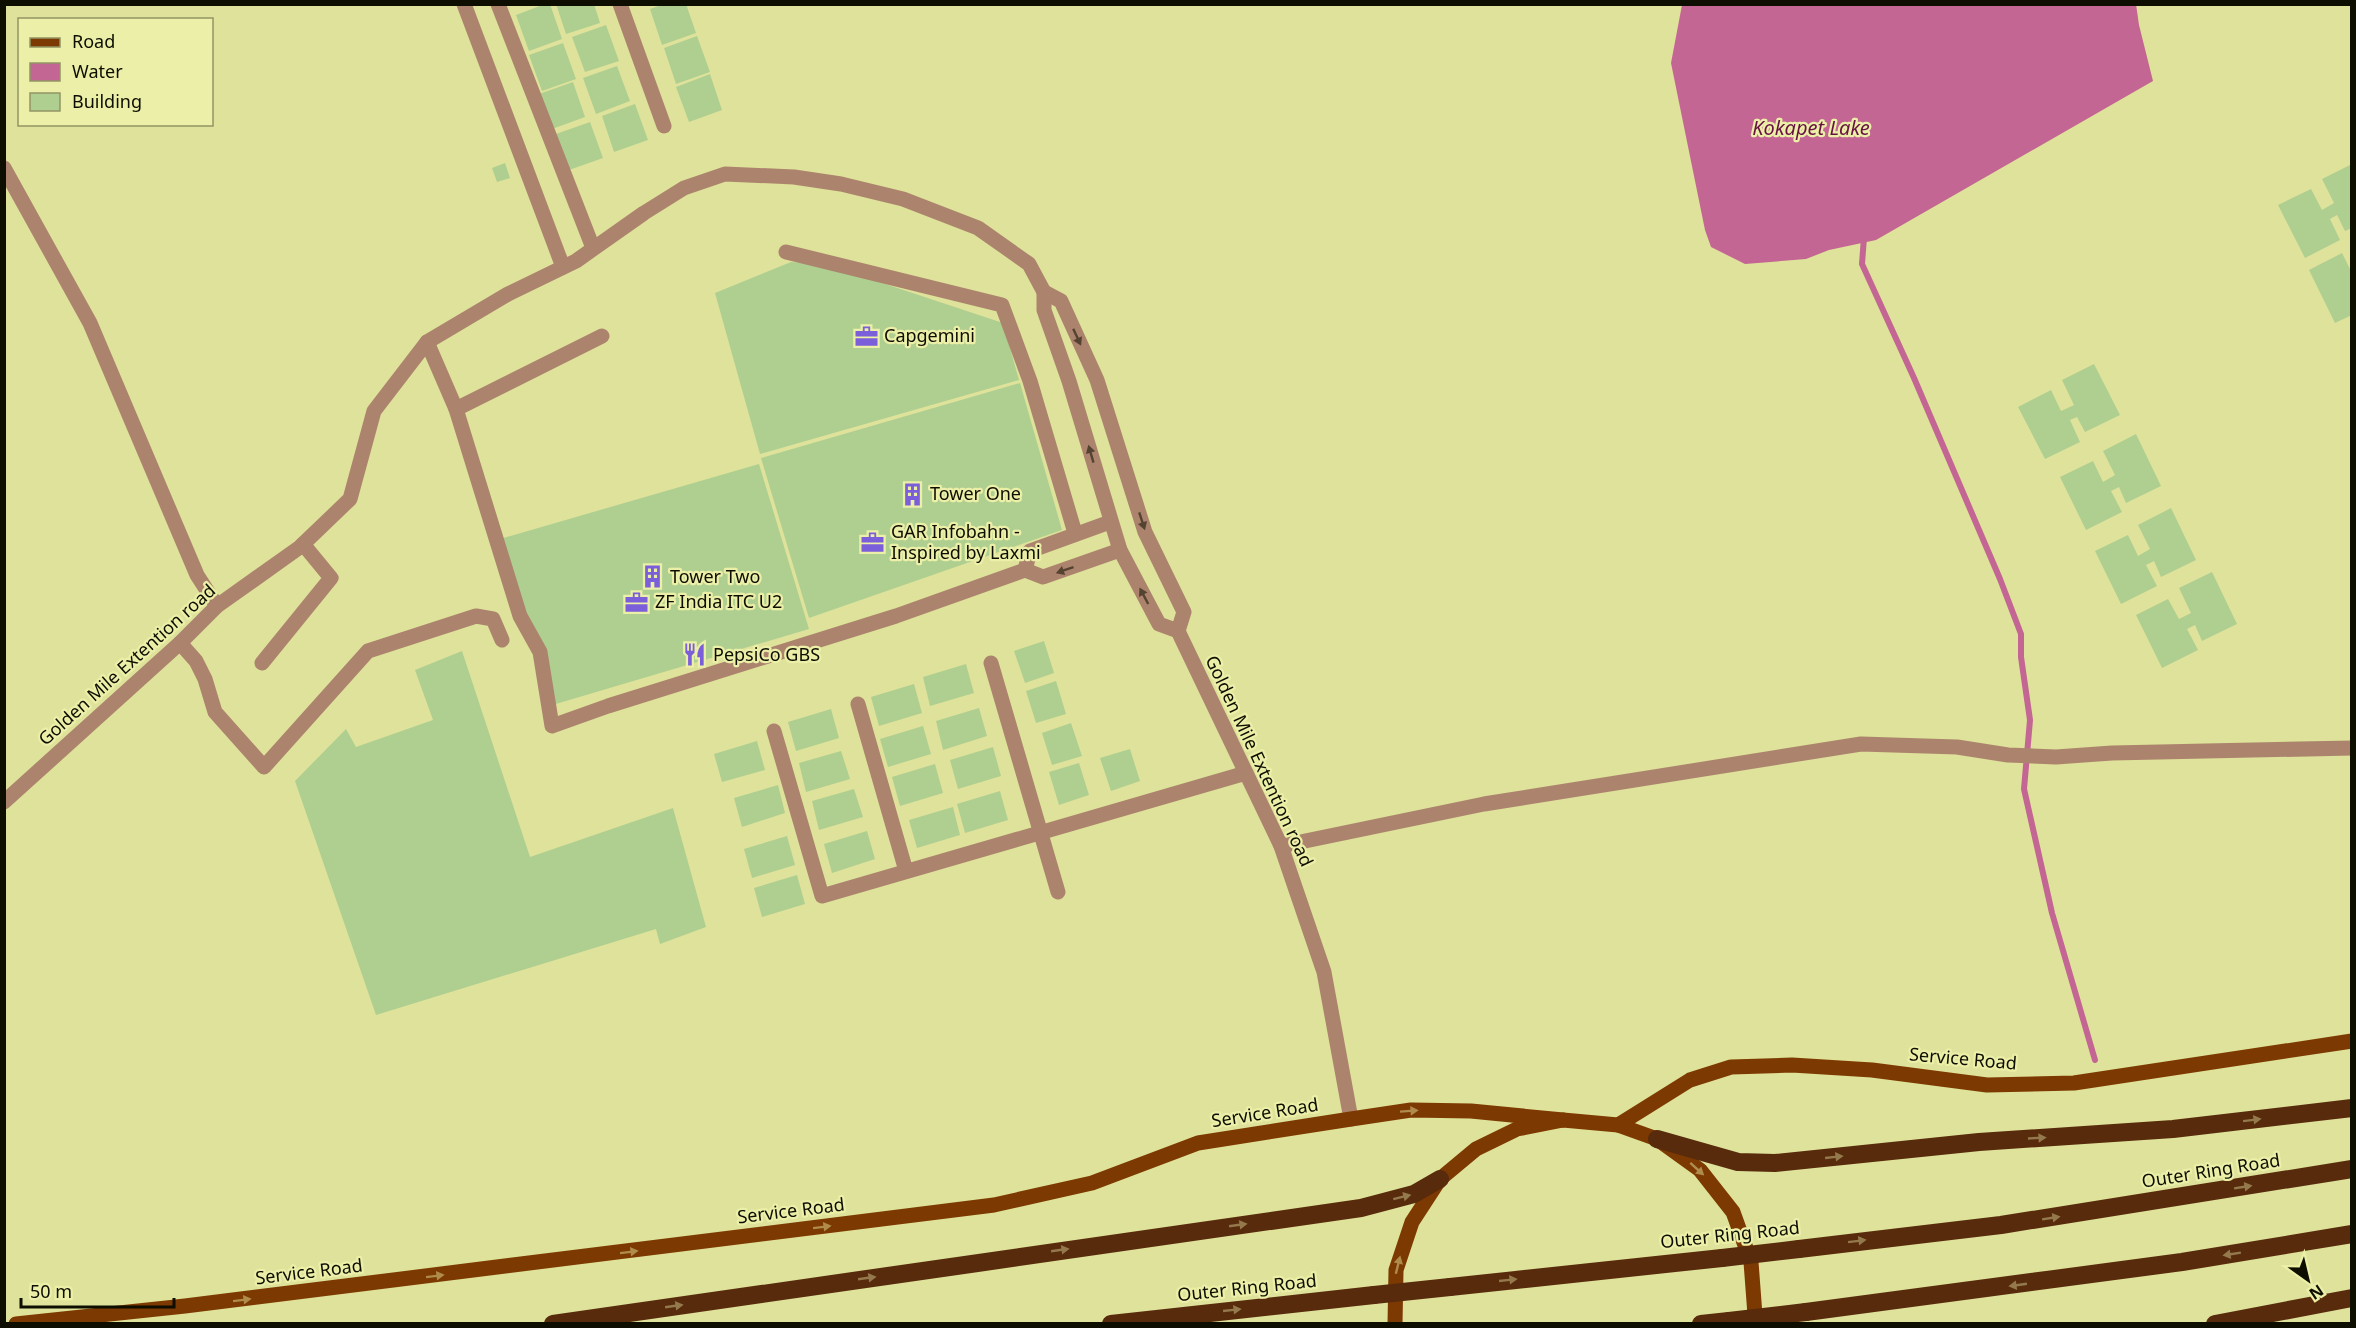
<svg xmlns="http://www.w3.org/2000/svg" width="2356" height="1328" viewBox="0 0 2356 1328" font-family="'Noto Sans',sans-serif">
	<rect width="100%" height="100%" fill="#dfe29a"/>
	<polygon fill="#c36694" points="2136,4 2139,25 2153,81 1876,240 1829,250 1806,259 1745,264 1711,247 1705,230 1671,63 1682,5"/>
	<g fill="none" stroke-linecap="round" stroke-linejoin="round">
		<polyline stroke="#c36694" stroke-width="6" points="1864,237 1862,264 1914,378 2000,579 2021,634 2021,657 2030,720 2024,789 2052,913 2095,1060"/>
	</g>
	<g fill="#afcf90">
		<polygon points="545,4 550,4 562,39 529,51 516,15"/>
		<polygon points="556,4 594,4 600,23 566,34"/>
		<polygon points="664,4 686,4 696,33 662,45 650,9"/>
		<polygon points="606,25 619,61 585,72 572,37"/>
		<polygon points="697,36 710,72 676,84 664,48"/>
		<polygon points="563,43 576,79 542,91 529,55"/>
		<polygon points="617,66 630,101 596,114 583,78"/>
		<polygon points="710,74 722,110 689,122 676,87"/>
		<polygon points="573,82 585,117 552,129 539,94"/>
		<polygon points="635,104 648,140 614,152 602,116"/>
		<polygon points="590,122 603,158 569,170 556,134"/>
		<polygon points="505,163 510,178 497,182 492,168"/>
		<polygon points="2352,164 2352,228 2345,231 2337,215 2330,219 2340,240 2305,258 2278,205 2311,189 2322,210 2334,203 2322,179"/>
		<polygon points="2342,253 2352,273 2352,315 2335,323 2309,270"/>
		<polygon points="791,262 825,264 1003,323 1019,380 760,454 715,293"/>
		<polygon points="2094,364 2120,415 2085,432 2077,417 2070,420 2080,442 2045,459 2018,407 2051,390 2061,411 2074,405 2062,380"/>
		<polygon points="1020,383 1062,530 809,618 761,458"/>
		<polygon points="2136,434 2161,486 2126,503 2119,487 2111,491 2122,512 2086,530 2060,477 2093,461 2103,482 2115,475 2103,451"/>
		<polygon points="759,464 809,629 549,706 500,539"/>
		<polygon points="2171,508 2196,560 2161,577 2154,561 2146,565 2157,586 2121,604 2095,551 2128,535 2138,556 2150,549 2138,525"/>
		<polygon points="2212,572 2237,624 2202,641 2195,625 2187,629 2198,650 2162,668 2136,615 2168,599 2179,619 2191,613 2179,588"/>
		<polygon points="1044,641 1054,673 1025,683 1014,651"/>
		<polygon points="462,651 530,857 673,808 706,927 660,944 656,929 376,1015 295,781 346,729 356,747 433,720 415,670"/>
		<polygon points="966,664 974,693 930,706 923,677"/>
		<polygon points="1056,681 1066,714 1036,723 1026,691"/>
		<polygon points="914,684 922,713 879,726 871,697"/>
		<polygon points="979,708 987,736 943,750 936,721"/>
		<polygon points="831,709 839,738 796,751 788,722"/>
		<polygon points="1071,723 1082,756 1052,765 1042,733"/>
		<polygon points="923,726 931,754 888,767 880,739"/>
		<polygon points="757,741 765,770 722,782 714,754"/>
		<polygon points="993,747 1001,776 958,789 950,760"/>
		<polygon points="1130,749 1140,781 1111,791 1100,758"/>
		<polygon points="841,751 850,779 806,792 799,763"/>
		<polygon points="1079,763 1089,795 1059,805 1049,772"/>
		<polygon points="935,764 943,793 900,806 892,777"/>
		<polygon points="778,785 785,813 742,827 734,798"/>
		<polygon points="854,789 863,817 819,830 812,801"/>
		<polygon points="1000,791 1008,820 965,833 957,804"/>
		<polygon points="953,807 960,835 917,848 909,820"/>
		<polygon points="867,831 875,859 832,873 824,844"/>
		<polygon points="787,836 795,865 752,878 744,849"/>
		<polygon points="797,875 805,904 762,917 754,888"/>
	</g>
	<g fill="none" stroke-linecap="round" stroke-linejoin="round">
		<g stroke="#ac846e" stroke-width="15">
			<polyline points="464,4 563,267"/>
			<polyline points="498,4 593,248"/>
			<polyline points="620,4 664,126"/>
			<polyline points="4,168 90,323 197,575 217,606"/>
			<polyline points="786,252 1002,305 1030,381 1075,533"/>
			<polyline points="1044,292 1061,301 1097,380 1145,532 1184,612 1178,631"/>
			<polyline points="427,342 456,409 520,616 540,652 552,726 608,706 896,616 1025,570"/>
			<polyline points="456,409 602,336"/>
			<polyline points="1110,522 1030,551 1025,570 1043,577 1120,550"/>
			<polyline points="180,643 196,661 205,679 215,712 264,767 368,651 476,616 493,619 502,640"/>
			<polyline points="262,663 331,578 303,544"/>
			<polyline points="991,663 1058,892"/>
			<polyline points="858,704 906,871"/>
			<polyline points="774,731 822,896 1246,773"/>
			<polyline points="4,802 180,643 217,606 300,547 350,499 374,411 427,342 508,294 576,261 644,213 684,188 725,174 794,177 841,184 903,199 978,228 1029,264 1044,292 1044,310 1069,381 1120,550 1159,624 1178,631 1281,846 1324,972 1351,1119"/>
			<polyline points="1281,846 1484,804 1861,744 1957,747 2008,755 2056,757 2112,753 2352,748"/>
		</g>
		<g stroke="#7d3902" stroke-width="15">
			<polyline points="1618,1125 1690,1080 1731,1067 1792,1065 1872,1070 1987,1085 2074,1083 2352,1041"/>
			<polyline points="16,1324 185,1306 994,1205 1092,1183 1198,1143 1351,1119 1411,1110 1471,1111 1563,1120"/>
			<polyline points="1395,1324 1396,1270 1412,1222 1440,1179 1476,1149 1517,1129 1563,1120 1618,1125 1657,1139 1700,1170 1733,1212 1751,1262 1755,1315 1753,1324"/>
		</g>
		<g stroke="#582b0d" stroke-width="18">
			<polyline points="1657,1139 1738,1162 1775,1163 1979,1142 2173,1129 2352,1108"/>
			<polyline points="1799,1249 2001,1225 2352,1169"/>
			<polyline points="1450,1287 1722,1258"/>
			<polyline points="1806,1312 2182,1262 2352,1234"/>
			<polyline points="553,1324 1361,1208 1414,1194 1440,1179"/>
			<polyline points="1111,1324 1374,1295"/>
			<polyline points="1701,1324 1729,1321"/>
			<polyline points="2215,1324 2352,1298"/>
		</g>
		<g stroke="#582b0d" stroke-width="18">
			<polyline points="1722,1258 1799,1249"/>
			<polyline points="1374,1295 1450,1287"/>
			<polyline points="1729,1321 1806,1312"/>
		</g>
	</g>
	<defs><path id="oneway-solid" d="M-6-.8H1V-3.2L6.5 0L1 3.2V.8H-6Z" transform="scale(1.5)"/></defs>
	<g fill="#554331">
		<use href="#oneway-solid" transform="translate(1077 337) rotate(65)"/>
		<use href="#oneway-solid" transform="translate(1091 454) rotate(-106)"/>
		<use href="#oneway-solid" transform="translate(1142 521) rotate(72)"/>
		<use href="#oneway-solid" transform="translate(1065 570) rotate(161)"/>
		<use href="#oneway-solid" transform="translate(1144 596) rotate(-118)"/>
	</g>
	<g fill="#af8b4c">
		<use href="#oneway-solid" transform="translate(1409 1111) rotate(-4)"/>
		<use href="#oneway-solid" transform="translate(1697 1169) rotate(42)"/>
		<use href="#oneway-solid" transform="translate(822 1227) rotate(-7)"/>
		<use href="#oneway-solid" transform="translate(629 1252) rotate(-7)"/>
		<use href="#oneway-solid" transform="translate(1398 1265) rotate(-76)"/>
		<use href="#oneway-solid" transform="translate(435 1276) rotate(-7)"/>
		<use href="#oneway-solid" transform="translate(242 1300) rotate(-7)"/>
	</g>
	<g fill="#93794b">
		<use href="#oneway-solid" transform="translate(2252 1120) rotate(-7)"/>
		<use href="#oneway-solid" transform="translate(2037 1138) rotate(-3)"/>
		<use href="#oneway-solid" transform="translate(1834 1157) rotate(-6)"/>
		<use href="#oneway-solid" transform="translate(2243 1187) rotate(-9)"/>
		<use href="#oneway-solid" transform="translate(1402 1197) rotate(-14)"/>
		<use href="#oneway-solid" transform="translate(2051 1218) rotate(-9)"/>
		<use href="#oneway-solid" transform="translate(1238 1225) rotate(-8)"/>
		<use href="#oneway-solid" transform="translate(1857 1241) rotate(-7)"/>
		<use href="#oneway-solid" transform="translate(1060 1250) rotate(-8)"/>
		<use href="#oneway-solid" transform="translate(2232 1254) rotate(171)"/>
		<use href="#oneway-solid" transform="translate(867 1278) rotate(-8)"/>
		<use href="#oneway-solid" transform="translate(1508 1280) rotate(-6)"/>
		<use href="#oneway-solid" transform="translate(2018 1285) rotate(172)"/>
		<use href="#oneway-solid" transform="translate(674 1306) rotate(-8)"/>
		<use href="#oneway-solid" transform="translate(1232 1310) rotate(-6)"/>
	</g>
	<defs>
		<symbol id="office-bare" viewBox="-9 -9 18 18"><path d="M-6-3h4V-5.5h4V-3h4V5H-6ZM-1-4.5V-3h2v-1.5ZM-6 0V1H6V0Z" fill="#7b5ed9" stroke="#ecefa7" stroke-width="2.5" paint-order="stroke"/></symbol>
		<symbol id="building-bare" viewBox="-9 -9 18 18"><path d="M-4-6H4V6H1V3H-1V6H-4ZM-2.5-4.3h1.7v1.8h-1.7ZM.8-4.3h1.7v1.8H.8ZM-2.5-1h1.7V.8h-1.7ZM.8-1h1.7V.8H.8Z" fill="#7b5ed9" stroke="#ecefa7" stroke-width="2.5" paint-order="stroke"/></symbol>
		<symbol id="restaurant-bare" viewBox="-9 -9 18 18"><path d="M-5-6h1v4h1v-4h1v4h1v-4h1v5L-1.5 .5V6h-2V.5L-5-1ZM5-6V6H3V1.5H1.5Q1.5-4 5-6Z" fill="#7b5ed9" stroke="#ecefa7" stroke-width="2.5" paint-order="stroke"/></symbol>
	</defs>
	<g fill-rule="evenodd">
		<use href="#office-bare" x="850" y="320" width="33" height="33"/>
		<use href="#building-bare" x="896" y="478" width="33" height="33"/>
		<use href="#office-bare" x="856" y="526" width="33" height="33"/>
		<use href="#building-bare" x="636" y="560" width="33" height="33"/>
		<use href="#office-bare" x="620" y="586" width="33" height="33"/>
		<use href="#restaurant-bare" x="678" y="638" width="33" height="33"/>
	</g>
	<g text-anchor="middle" stroke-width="4.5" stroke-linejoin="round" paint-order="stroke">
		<g font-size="18" fill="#0d0d00" stroke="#ecefa7" text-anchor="start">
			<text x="884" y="342">Capgemini</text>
			<text x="930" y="500">Tower One</text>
			<text x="891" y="538">GAR Infobahn -<tspan x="891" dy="21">Inspired by Laxmi</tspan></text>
			<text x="670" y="583">Tower Two</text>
			<text x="655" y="608">ZF India ITC U2</text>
			<text x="713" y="661">PepsiCo GBS</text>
		</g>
		<g font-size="18" fill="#0d0d00" stroke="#ecefa7">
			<text transform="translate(127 665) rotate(-42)" y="6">Golden Mile Extention road</text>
			<text transform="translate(1259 761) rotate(65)" y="6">Golden Mile Extention road</text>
			<text transform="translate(1963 1059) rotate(5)" y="6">Service Road</text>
			<text transform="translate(1265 1113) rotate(-9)" y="6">Service Road</text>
			<text transform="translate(2211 1171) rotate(-9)" y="6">Outer Ring Road</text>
			<text transform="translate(791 1211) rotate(-7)" y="6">Service Road</text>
			<text transform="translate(1730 1235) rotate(-6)" y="6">Outer Ring Road</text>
			<text transform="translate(309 1272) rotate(-7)" y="6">Service Road</text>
			<text transform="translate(1247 1288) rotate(-6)" y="6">Outer Ring Road</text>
		</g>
		<g font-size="20" font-style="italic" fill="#681244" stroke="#ecefa7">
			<text x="1811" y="135">Kokapet Lake</text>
		</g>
	</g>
	<rect width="2356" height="1328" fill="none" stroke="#0d0d00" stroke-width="12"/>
	<rect x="18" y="18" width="195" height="108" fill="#ecefa7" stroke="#939564" stroke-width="1.5"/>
	<rect x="30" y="38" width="30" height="9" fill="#7d3902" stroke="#939564" stroke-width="1.5"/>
	<text x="72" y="48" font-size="18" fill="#0d0d00">Road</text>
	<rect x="30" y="63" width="30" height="18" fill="#c36694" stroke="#939564" stroke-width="1.5"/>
	<text x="72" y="78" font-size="18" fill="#0d0d00">Water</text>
	<rect x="30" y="93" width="30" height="18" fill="#afcf90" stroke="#939564" stroke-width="1.5"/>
	<text x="72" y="108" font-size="18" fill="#0d0d00">Building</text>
	<g transform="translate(2308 1280) rotate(146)" stroke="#ecefa7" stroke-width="4.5" paint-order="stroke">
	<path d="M0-4.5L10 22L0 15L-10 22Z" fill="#0d0d00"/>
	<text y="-9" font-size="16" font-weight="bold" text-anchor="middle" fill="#0d0d00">N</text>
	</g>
	<path d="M21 1298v9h153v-9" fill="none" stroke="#0d0d00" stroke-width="3"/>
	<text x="30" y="1298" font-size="18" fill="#0d0d00" stroke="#ecefa7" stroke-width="4.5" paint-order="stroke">50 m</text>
</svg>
